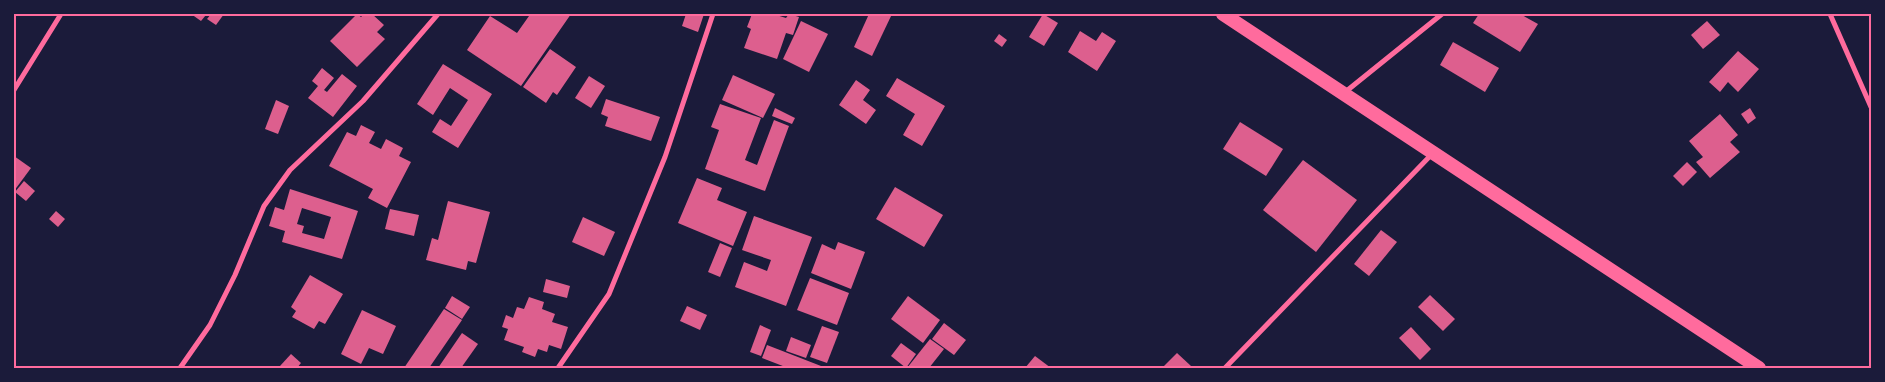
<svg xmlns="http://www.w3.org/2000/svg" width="1885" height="382" viewBox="0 0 1885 382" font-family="Cabin,sans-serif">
	<rect width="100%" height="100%" fill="#1b1b3a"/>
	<g fill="#dd5f8e" fill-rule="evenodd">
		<polygon points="191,14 204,14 206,15 201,21"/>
		<polygon points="211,14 224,14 216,25 207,19"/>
		<polygon points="357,14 361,17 364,14 372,14 384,25 377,32 385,39 357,67 330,41"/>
		<polygon points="526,14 571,14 521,86 467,50 490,16 517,33 529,16"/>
		<polygon points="686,14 704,14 698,32 682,26"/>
		<polygon points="752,14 773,14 786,18 789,14 799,17 793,35 786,33 777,59 744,48 751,29 747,27"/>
		<polygon points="869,14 892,14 872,56 854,47"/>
		<polygon points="1043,14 1058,23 1044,46 1029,37"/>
		<polygon points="1479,14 1520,14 1538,24 1520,52 1473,23"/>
		<polygon points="801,21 828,34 809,72 783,59"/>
		<polygon points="1707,21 1720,35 1703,49 1691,35"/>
		<polygon points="1080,31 1096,41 1102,32 1116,41 1097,71 1068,52"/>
		<polygon points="999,34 1007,40 1002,47 994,41"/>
		<polygon points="1453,42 1499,68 1485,92 1440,65"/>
		<polygon points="550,49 576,67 557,95 553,92 546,103 523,87"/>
		<polygon points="1738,51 1759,69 1738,92 1728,82 1720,92 1709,82"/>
		<polygon points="443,64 492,94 458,148 432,132 440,119 451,126 468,100 450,88 433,115 417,104"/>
		<polygon points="322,68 334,78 324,90 327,92 342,74 357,86 333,117 308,98 318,86 312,81"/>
		<polygon points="733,75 775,94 763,118 722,100"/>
		<polygon points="589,76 605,86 591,108 575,98"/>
		<polygon points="897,78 945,106 922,146 903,135 915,114 886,96"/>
		<polygon points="856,80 870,90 863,100 876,110 866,124 839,105"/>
		<polygon points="606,99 660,117 651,141 605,126 608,117 601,114"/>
		<polygon points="276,100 289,106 278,134 265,129"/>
		<polygon points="720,104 761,118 745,160 757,165 774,120 789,126 765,191 705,169 719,130 711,127"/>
		<polygon points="775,108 795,118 792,124 772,116"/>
		<polygon points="1750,108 1756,118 1748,124 1741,114"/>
		<polygon points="1720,114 1738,135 1730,142 1740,152 1710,178 1696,162 1703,157 1689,141"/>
		<polygon points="1240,122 1283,149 1266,176 1223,149"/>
		<polygon points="361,125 375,132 369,143 381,149 386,139 403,148 399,156 411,162 387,208 368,198 373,189 329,166 347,132 356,136"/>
		<polygon points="14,156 31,168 14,191"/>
		<polygon points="1303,160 1357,200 1316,252 1263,210"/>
		<polygon points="1687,162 1697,172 1683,186 1673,176"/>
		<polygon points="697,178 722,188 717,200 747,212 733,246 678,223"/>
		<polygon points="24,181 35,191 26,201 15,192"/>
		<polygon points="895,187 943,215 924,247 876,219"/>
		<path d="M290,189L358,211L342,259L282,242L285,231L269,226L275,207L284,210ZM302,208L331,217L324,239L302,233L304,226L297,224Z"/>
		<polygon points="448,201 490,212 476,263 468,261 466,270 426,260 432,238 438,240"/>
		<polygon points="390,209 419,215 414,236 385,229"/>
		<polygon points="56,211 65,219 58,227 49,219"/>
		<polygon points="754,216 812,237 786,306 735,287 744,262 767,271 771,260 742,250"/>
		<polygon points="583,217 615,232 604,256 572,242"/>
		<polygon points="1381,230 1397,242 1369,276 1354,264"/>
		<polygon points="838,242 865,252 851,289 811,273 822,244 835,250"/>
		<polygon points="720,243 732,248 720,277 708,272"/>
		<polygon points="310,275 343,294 325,324 319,321 314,329 292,317 296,311 291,307"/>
		<polygon points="810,278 849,293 837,325 797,310"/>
		<polygon points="546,279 570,286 567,298 543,292"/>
		<polygon points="1430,295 1455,319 1443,331 1418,307"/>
		<polygon points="452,296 470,307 462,319 445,308"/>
		<polygon points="908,296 940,320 923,343 891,319"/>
		<polygon points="529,297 544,302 542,309 555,314 552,322 568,327 561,349 549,345 547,352 538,349 535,357 522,352 524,347 504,340 508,329 502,327 506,315 513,318 517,307 524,309"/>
		<polygon points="687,306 707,315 700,330 680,321"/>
		<polygon points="444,309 462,320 429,368 404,368"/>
		<polygon points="362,310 396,326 383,354 369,348 361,364 341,354"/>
		<polygon points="944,323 966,340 954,355 932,339"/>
		<polygon points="760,325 771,330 761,356 750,352"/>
		<polygon points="822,326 839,332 827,363 810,357"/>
		<polygon points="1411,327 1431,349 1420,360 1399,338"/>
		<polygon points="462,333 478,344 461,368 438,368"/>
		<polygon points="791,337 811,345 806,358 786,351"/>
		<polygon points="930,339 944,349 929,368 907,368"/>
		<polygon points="901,343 916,354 906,368 891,356"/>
		<polygon points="767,345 821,366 821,368 788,368 762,358"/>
		<polygon points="1177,353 1191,366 1189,368 1162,368"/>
		<polygon points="291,354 301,363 297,368 282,368 280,366"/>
		<polygon points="1035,356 1051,368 1025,368"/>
	</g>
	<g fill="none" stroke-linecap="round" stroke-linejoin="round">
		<g stroke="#ff6b9d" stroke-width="5">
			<polyline points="1830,14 1871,107"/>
			<polyline points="14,90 61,14"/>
			<polyline points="1344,93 1442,14"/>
			<polyline points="180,368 210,325 235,275 264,206 290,170 363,101 438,14"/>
			<polyline points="558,368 609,294 665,157 713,14"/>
			<polyline points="1225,368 1433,153"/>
		</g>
		<polyline stroke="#ff6b9d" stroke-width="14" points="1223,14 1759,368"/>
	</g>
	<rect width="1885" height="382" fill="none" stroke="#1b1b3a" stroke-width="30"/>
	<rect x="15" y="15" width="1855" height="352" fill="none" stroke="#ff6b9d" stroke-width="2"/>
</svg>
